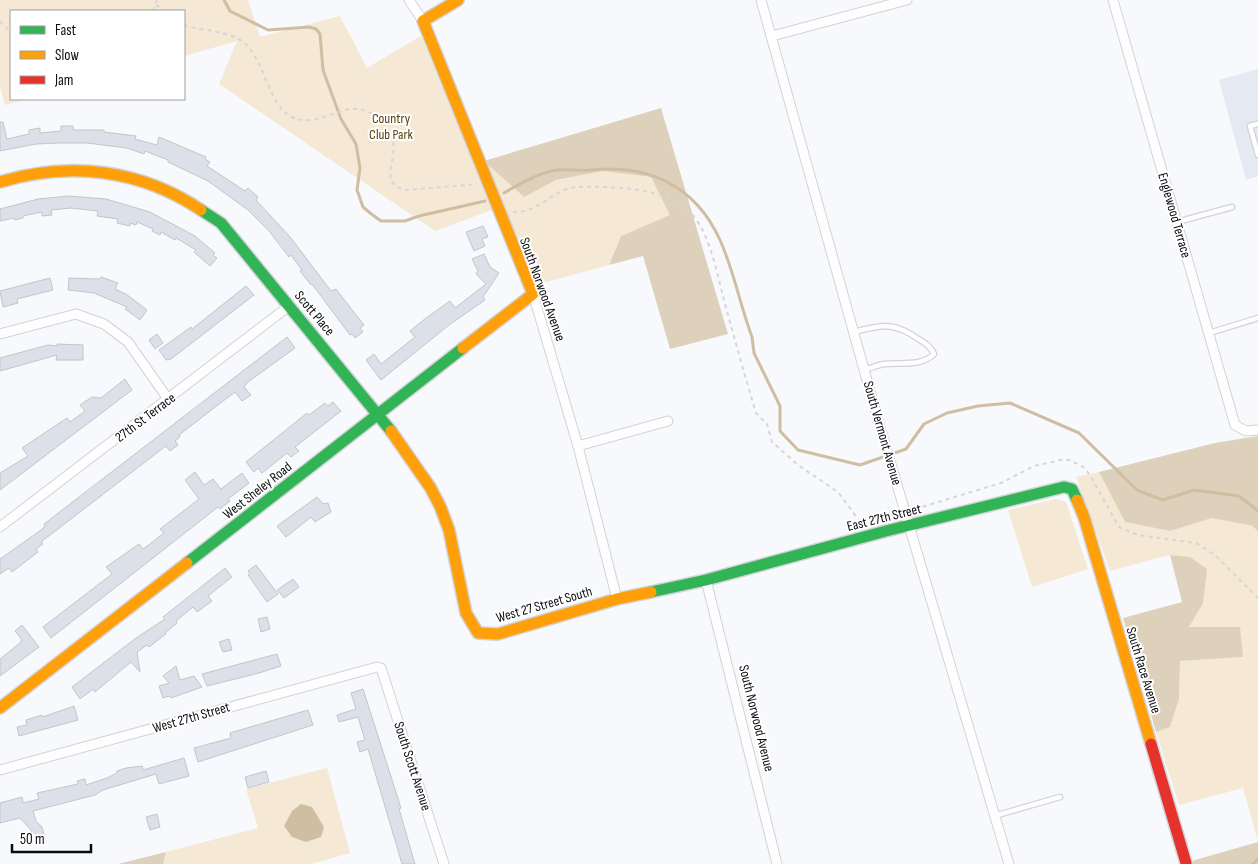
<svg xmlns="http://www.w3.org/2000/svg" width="1258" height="864" viewBox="0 0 1258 864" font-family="'Sofia Sans Condensed',sans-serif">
	<rect width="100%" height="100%" fill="#f7f9fc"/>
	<polygon fill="#e5eaf2" points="1258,69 1258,176 1246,180 1219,80"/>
	<g fill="#f5e8d5">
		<polygon points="0,0 248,0 260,37 340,16 367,68 421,36 492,210 435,231 219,84 237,41 184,56 184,11 11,11 11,99 27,99 5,105 0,87"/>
		<polygon points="484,161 524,196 556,180 603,171 651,177 671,215 621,236 609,265 539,284"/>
		<polygon points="1099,472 1125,522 1170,531 1212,518 1253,526 1258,532 1258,841 1243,788 1179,805 1156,732 1170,727 1179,699 1180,661 1243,657 1188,627 1203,603 1190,557 1169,555 1110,571 1076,477"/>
		<polygon points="1056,499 1066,502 1088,569 1032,587 1008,510"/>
		<polygon points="327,768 350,853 311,864 163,864 166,852 258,828 246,789"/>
	</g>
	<g fill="#ded1bc">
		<polygon points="661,108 728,334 670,349 643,256 609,265 621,236 670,215 651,177 603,171 556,180 524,197 484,161"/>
		<polygon points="1258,436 1258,532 1253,526 1212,518 1170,531 1125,522 1099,472 1215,443"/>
		<polygon points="1170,555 1190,557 1207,569 1203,603 1189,627 1240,627 1243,657 1180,661 1179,699 1170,727 1156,732 1123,618 1182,602"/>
		<polygon points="1258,842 1258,864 1191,864 1195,860"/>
		<polygon points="166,852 163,864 118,864"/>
	</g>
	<polygon fill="#d0bea2" points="301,804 312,807 324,827 321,837 306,842 292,837 284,826 292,811"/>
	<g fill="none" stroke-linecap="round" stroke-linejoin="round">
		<g stroke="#d0bea2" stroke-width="3">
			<polyline points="224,0 230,11 268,30 309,27 316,29 320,34 323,70 341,119 356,144 360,168 357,190 363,207 370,213 381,221 405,221 419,216 485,201"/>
			<path d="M504,193C519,184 538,173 556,170C567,169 579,171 590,170C648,164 695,185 720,240C734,271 740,305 752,337L754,353L780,406V431L798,450L860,465L906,449L924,424L947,413L978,406L1010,403L1079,433L1137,490L1163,500L1194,490L1239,496L1258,511"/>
			<polyline points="1253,864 1258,859"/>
		</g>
	</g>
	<g fill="#dbe0e9" stroke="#c4c5c7">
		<polygon points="0,122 3,122 7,139 29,134 29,130 40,128 40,133 61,131 61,126 73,126 73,130 104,130 104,132 136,136 135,139 157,145 159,137 206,157 205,159 210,162 207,166 245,191 248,188 258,197 256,200 291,238 331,291 336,289 346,302 364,325 360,328 363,332 355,338 352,334 350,335 312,284 311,285 300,271 302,270 291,255 289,257 269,231 248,210 208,181 168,162 168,160 145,151 144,154 127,148 87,143 59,143 36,144 0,151"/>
		<polygon points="69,196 106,199 150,212 195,236 215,253 213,255 217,258 210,266 194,252 196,250 176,238 175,240 161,232 160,235 152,231 153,229 137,222 136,225 130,223 130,226 117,223 118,219 97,216 98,211 71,208 51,210 52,215 42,216 42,212 23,216 23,218 15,220 14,218 0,221 0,209 38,199"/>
		<polygon points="483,226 488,237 482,239 485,246 474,251 466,232"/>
		<polygon points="484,254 490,267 499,273 483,297 485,300 449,325 381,380 366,360 374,354 381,364 415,337 410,331 426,318 450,301 455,308 486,284 476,274 478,271 472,259"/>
		<polygon points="101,277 118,283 115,289 126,294 147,310 140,320 125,309 127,307 94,293 68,290 69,278 99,279"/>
		<polygon points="50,278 53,290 17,299 18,303 3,307 0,291"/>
		<polygon points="246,286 254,295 171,359 166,360 159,350 191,327 192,329"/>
		<polygon points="157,334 163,343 155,349 149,340"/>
		<polygon points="287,337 295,348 248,382 244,387 251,395 242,401 235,392 231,395 179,435 180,437 175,441 178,445 170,451 166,446 162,449 41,542 43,544 36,549 38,552 12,572 9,568 0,574 0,559 41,530 45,526 44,524"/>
		<polygon points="57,344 83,345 83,360 56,360 57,355 0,371 0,358 48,345 57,346"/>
		<polygon points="125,379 132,390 0,490 0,473 28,456 22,448 67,418 70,422 85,411 80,405 92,397 101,398"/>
		<polygon points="333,402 341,411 295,447 299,451 291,457 287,453 262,473 258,468 254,472 246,462 307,413 309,415 325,403 328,406"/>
		<polygon points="195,472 204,485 213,479 221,489 242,473 249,483 228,499 230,501 220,509 218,507 51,638 43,627 112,574 106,567 139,544 143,549 150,544 164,533 160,529 199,499 185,480"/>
		<polygon points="317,497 323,504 328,503 331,512 315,522 311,517 286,537 277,526"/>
		<polygon points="256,565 278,594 267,602 248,575 250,573 248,571"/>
		<polygon points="225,568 232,577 208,596 212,601 197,612 193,607 176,621 177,623 165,633 166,634 149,647 147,645 137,652 140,672 131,662 95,692 93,689 80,699 72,687 136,638 165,619 163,617"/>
		<polygon points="293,579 299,587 284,598 277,590"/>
		<polygon points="267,617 270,629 261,632 258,619"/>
		<polygon points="22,625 39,647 0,676 0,659 20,643 22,640 15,631"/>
		<polygon points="229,639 232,650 223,652 219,642"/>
		<polygon points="277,654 281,666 259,673 207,686 202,674"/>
		<polygon points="176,666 180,680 194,676 202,687 171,698 169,696 163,698 159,686 169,683 163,676"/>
		<polygon points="363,689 401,808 399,809 415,864 402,864 368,749 360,752 357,742 365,740 358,717 339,722 337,715 356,709 351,693"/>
		<polygon points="74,706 78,720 19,736 17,727 27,725 26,720 42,715 43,717"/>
		<polygon points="308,710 313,725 198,762 194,748 231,738 230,733"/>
		<polygon points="184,758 189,776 159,784 156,774 103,790 95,795 33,811 36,821 42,827 46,842 35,845 31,830 20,818 0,823 0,803 22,797 23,803 39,799 37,793 78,784 77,781 85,779 86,785 107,778 117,773 117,771 126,768 142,766 143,770"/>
		<polygon points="266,771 269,782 248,788 245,777"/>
		<polygon points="157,814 160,827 150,830 146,817"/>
	</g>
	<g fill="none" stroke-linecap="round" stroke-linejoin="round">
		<defs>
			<g id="lane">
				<polyline points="1258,124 1250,126 1258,155"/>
				<polyline points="1177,222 1232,207"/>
				<path d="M854,332C882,324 895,322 920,340C926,344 931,347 934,354C922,367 900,362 884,364C877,365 871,368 864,370"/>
				<polyline points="1209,333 1258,318"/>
				<polyline points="994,816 1060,797"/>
			</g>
			<g id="street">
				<polyline points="409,0 423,21"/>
				<polyline points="761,0 880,427 1009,864"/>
				<polyline points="1113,0 1235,425 1246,431 1258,430"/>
				<polyline points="772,36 907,0"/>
				<polyline points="533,294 578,446 617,599"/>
				<polyline points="0,334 76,314 104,324 128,342 168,399"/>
				<polyline points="578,446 668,421"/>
				<polyline points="0,527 289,306"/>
				<polyline points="706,580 777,864"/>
				<polyline points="0,770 377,667 381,668 444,864"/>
			</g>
			<g id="fast">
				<polyline points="201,210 221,223 391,431"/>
				<polyline points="187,563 463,348"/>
				<polyline points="651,592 706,580 886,531 1064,487 1072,489 1077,500"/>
			</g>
			<g id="slow">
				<polyline points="458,0 423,21 533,294 463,348"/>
				<path d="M0,182C69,161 140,169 201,210"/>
				<polyline points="391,431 430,487 440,506 449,530 466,613 478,633 498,634 617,599 651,592"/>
				<polyline points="1077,500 1084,517 1151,744"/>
				<polyline points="0,708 187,563"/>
			</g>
			<polyline id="jam" points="1151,744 1186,863"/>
		</defs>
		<use href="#lane" stroke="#d2d3d6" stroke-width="7"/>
		<use href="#street" stroke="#d2d3d6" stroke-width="11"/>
		<use href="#fast" stroke="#d2d3d6" stroke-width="14"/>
		<use href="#slow" stroke="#d2d3d6" stroke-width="14"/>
		<use href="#jam" stroke="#d2d3d6" stroke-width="14"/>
		<g stroke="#d6d6d7" stroke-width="2" stroke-dasharray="4 4" stroke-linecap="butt">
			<polyline points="156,5 165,11"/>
			<polyline points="153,11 157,0"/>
			<polyline points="0,21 11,33"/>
			<path d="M184,25C202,31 225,30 242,41C264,56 268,106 292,117C324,132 349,89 381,121C409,149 379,170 396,187L406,190L477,184"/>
			<path d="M513,212C539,214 554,187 578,187C611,186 665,187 690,212C712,234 719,285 728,315C737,347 746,380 756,413L767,424L772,442L798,465L838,492L861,523L882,519"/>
			<polyline points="915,509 1001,483 1034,466 1061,460 1070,460 1085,468 1091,477 1119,527 1138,535 1196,543 1215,555 1258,598"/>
		</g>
		<use href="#lane" stroke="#fefeff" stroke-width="4.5"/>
		<use href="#street" stroke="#fefeff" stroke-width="9"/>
		<use href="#fast" stroke="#30b455" stroke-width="11"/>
		<use href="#slow" stroke="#ff9f0a" stroke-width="11"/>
		<use href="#jam" stroke="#e5322d" stroke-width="11"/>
	</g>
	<g text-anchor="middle" stroke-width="4" stroke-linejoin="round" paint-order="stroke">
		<g font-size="14" fill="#5b400b" stroke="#fff">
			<text x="391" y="123">Country<tspan x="391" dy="16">Club Park</tspan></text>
		</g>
		<g font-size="14" fill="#0b0c0e" stroke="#fff">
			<text transform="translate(1175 215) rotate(74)" y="5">Englewood Terrace</text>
			<text transform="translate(543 289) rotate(70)" y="5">South Norwood Avenue</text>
			<text transform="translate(315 313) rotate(50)" y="5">Scott Place</text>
			<text transform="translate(145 417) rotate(-37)" y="5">27th St Terrace</text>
			<text transform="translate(883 433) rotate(74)" y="5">South Vermont Avenue</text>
			<text transform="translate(257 490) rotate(-38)" y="5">West Sheley Road</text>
			<text transform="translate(884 517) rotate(-14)" y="5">East 27th Street</text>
			<text transform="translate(544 604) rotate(-16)" y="5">West 27 Street South</text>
			<text transform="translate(1144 670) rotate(73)" y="5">South Race Avenue</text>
			<text transform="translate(191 717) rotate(-16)" y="5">West 27th Street</text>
			<text transform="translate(757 718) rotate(76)" y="5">South Norwood Avenue</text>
			<text transform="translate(413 766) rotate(72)" y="5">South Scott Avenue</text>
		</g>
	</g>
	<rect x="10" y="10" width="175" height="90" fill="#ffffff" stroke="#9d9e9f"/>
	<rect x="20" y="26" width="25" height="8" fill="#30b455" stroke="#9d9e9f"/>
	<text x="55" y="35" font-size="15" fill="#0b0c0e">Fast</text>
	<rect x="20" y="51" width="25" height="8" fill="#ff9f0a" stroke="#9d9e9f"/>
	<text x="55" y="60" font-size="15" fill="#0b0c0e">Slow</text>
	<rect x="20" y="76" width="25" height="8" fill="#e5322d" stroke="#9d9e9f"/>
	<text x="55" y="85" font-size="15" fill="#0b0c0e">Jam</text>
	<path d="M12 844v8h79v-8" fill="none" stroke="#0b0c0e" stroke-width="2.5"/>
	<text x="20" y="844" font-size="15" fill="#0b0c0e" stroke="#ffffff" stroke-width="4" paint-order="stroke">50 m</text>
</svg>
